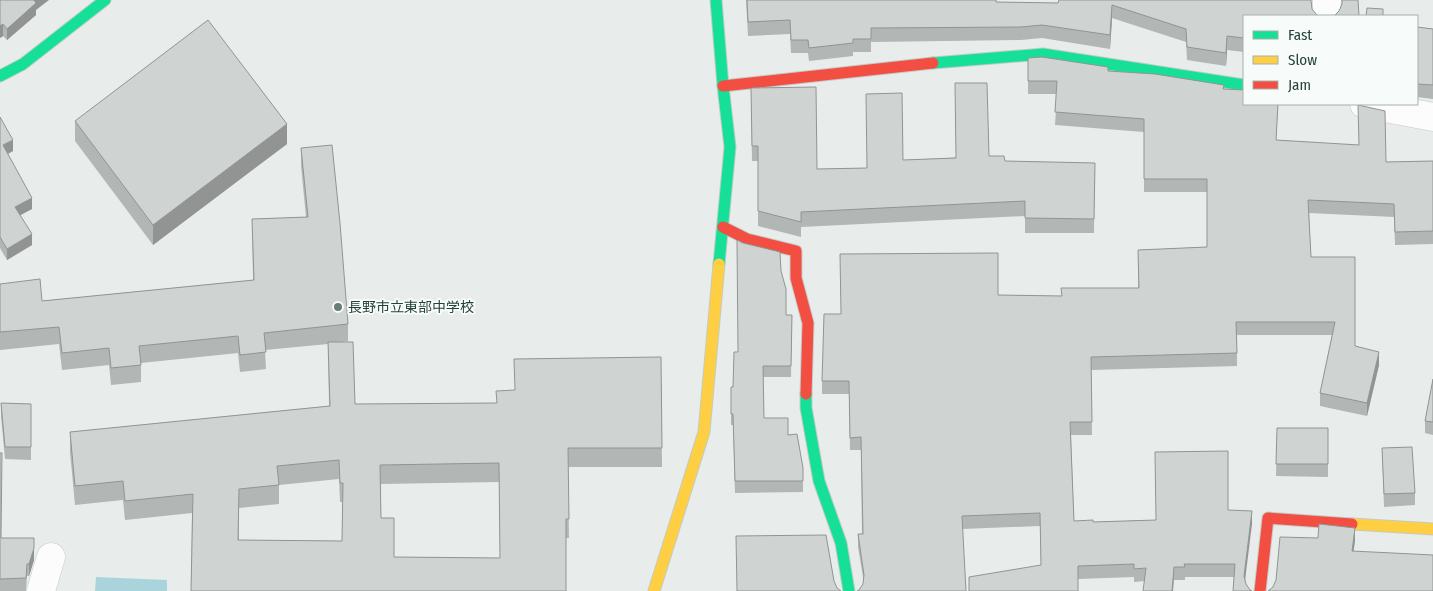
<svg xmlns="http://www.w3.org/2000/svg" width="1433" height="591" viewBox="0 0 1433 591" font-family="'Fira Sans Condensed','Noto Sans JP',sans-serif">
	<rect width="100%" height="100%" fill="#e8edeb"/>
	<polygon fill="#a9d4db" points="96,577 167,580 167,591 95,591"/>
	<g fill="none" stroke-linecap="round" stroke-linejoin="round">
		<defs>
			<g id="street">
				<polyline points="1326,16 1327,0"/>
				<polyline points="1364,104 1433,117"/>
				<polyline points="41,591 51,557"/>
			</g>
			<g id="fast">
				<polyline points="716,0 723,86 730,147 719,264"/>
				<polyline points="933,63 1043,54 1244,85"/>
				<polyline points="0,76 23,64 105,0"/>
				<polyline points="806,394 806,408 819,481 841,543 849,591"/>
			</g>
			<g id="slow">
				<polyline points="1352,524 1433,529"/>
				<polyline points="654,591 704,432 719,264"/>
			</g>
			<g id="jam">
				<polyline points="723,86 933,63"/>
				<polyline points="723,227 747,239 796,251 796,278 808,323 806,394"/>
				<polyline points="1260,591 1268,518 1352,524"/>
			</g>
		</defs>
		<use href="#street" stroke="#c5cac8" stroke-width="29"/>
		<use href="#fast" stroke="#c3cbc8" stroke-width="13"/>
		<use href="#slow" stroke="#c3cbc8" stroke-width="13"/>
		<use href="#jam" stroke="#c3cbc8" stroke-width="13"/>
		<use href="#street" stroke="#fcfcfc" stroke-width="28"/>
		<use href="#fast" stroke="#16e098" stroke-width="11"/>
		<use href="#slow" stroke="#ffcf43" stroke-width="11"/>
		<use href="#jam" stroke="#f24e42" stroke-width="11"/>
	</g>
	<g fill="#b2b6b5" fill-rule="evenodd">
		<polygon points="0,0 36,10 36,15 7,40 3,36 0,38"/>
		<polygon points="746,0 996,0 996,2 1058,3 1059,0 1244,16 1244,52 1227,50 1226,66 1187,60 1186,42 1112,18 1110,49 1042,38 1021,40 871,42 871,52 853,52 853,56 809,61 808,53 791,53 790,34 748,36"/>
		<polygon points="1417,27 1433,29 1433,99 1417,97"/>
		<polygon points="1028,58 1224,89 1278,104 1276,140 1386,162 1433,161 1433,244 1395,245 1394,217 1309,213 1311,257 1355,346 1379,365 1367,416 1320,406 1320,393 1332,335 1237,335 1237,366 1091,370 1092,435 1071,435 1074,521 1093,522 1156,520 1228,510 1252,524 1233,591 1234,577 1185,577 1185,580 1174,580 1173,591 1143,591 1145,581 1134,582 1134,577 1078,579 1041,565 1040,526 962,529 859,590 864,583 858,547 858,534 862,534 861,450 850,450 849,394 822,394 822,381 841,314 998,295 1061,296 1138,288 1138,250 1207,247 1207,192 1144,192 1144,132 1055,125 1057,94 1028,94"/>
		<polygon points="751,103 817,169 867,168 903,160 989,156 1005,161 1095,163 1094,233 1025,233 1025,216 801,227 801,237 758,226 758,161 752,161"/>
		<polygon points="0,117 13,151 8,154 32,209 20,215 32,245 7,260 0,248"/>
		<polygon points="75,121 287,144 153,245 75,141"/>
		<path d="M301,148L348,324V341L341,342L355,404L496,403L515,390L661,357L662,467H568L569,538H566V591H191L192,513L125,520L123,500L75,505L70,452V432L329,406L328,344L265,350L266,369L240,372L238,353L141,363V382L111,385L109,365L62,370L59,344L0,350V284L42,301L253,280L252,219L306,217L301,166ZM339,479L340,502H343L342,541L239,540V508L279,504V485ZM499,482L500,558L394,557L381,518V484Z"/>
		<polygon points="781,271 786,315 792,315 791,377 763,377 764,418 788,435 803,468 803,492 735,493 733,425 731,425 731,387 733,387 738,352"/>
		<polygon points="1433,379 1433,435 1425,433 1425,421"/>
		<polygon points="1,403 31,404 31,460 5,459 1,416"/>
		<polygon points="1277,428 1328,428 1328,477 1276,476"/>
		<polygon points="1382,448 1415,493 1415,505 1384,507"/>
		<polygon points="0,453 1,538 34,560 29,576 27,576 26,591 0,591"/>
	</g>
	<g fill="#919493">
		<polygon points="34,0 49,0 36,10 36,15 7,40 7,29"/>
		<polygon points="1112,5 1112,18 1110,49 1110,35"/>
		<polygon points="3,24 3,36 0,38 0,26"/>
		<polygon points="1227,36 1227,50 1226,66 1226,53"/>
		<polygon points="287,124 287,144 153,245 153,225"/>
		<polygon points="13,140 13,151 3,156 3,145"/>
		<polygon points="32,198 32,209 15,218 15,207"/>
		<polygon points="32,234 32,245 7,260 7,249"/>
		<polygon points="1379,352 1379,365 1367,416 1367,403"/>
		<polygon points="1252,511 1252,524 1244,589 1244,576"/>
		<polygon points="1355,528 1355,541 1352,564 1352,551"/>
		<polygon points="34,548 34,560 29,576 29,564"/>
		<polygon points="1174,567 1173,591 1172,591"/>
	</g>
	<g fill="#cfd4d2" stroke="#919493" fill-rule="evenodd">
		<polygon points="0,0 34,0 36,3 7,29 3,24 0,26"/>
		<polygon points="747,0 996,0 996,2 1058,3 1059,0 1311,0 1312,9 1317,15 1319,16 1244,16 1244,38 1227,36 1226,53 1187,47 1186,29 1112,5 1110,35 1042,25 1021,27 871,28 871,39 853,39 853,43 809,48 808,40 791,40 790,20 748,22"/>
		<polygon points="1342,0 1358,0 1359,16 1334,16 1339,11 1342,4"/>
		<polygon points="1367,8 1383,9 1383,16 1366,16"/>
		<polygon points="208,20 287,124 153,225 75,121"/>
		<polygon points="1417,27 1433,29 1433,85 1417,84"/>
		<polygon points="1042,57 1108,67 1108,71 1155,74 1224,85 1223,89 1244,90 1244,104 1278,104 1276,140 1359,145 1358,105 1385,111 1386,162 1433,161 1433,231 1395,232 1394,204 1308,200 1311,257 1355,257 1355,346 1379,352 1367,403 1320,393 1335,322 1236,322 1237,353 1091,357 1092,422 1070,422 1074,521 1093,520 1093,522 1156,520 1155,452 1228,451 1228,510 1252,511 1244,576 1246,584 1250,590 1252,591 1233,591 1235,564 1184,564 1185,567 1174,567 1172,591 1143,591 1146,568 1134,569 1134,564 1078,566 1078,591 969,591 969,577 1041,565 1040,513 962,516 966,591 857,591 859,590 863,584 864,575 858,534 863,534 861,437 850,438 849,381 822,381 824,314 841,314 840,254 998,253 998,295 1062,296 1061,288 1139,288 1138,250 1207,247 1207,179 1144,179 1144,119 1055,112 1057,81 1028,81 1028,58"/>
		<polygon points="955,83 987,83 989,156 1004,156 1005,161 1095,163 1094,219 1025,218 1025,201 801,212 801,222 758,211 758,146 752,146 751,88 816,87 817,169 867,168 866,94 902,93 903,160 956,158"/>
		<polygon points="0,117 13,140 3,145 32,198 15,207 32,234 7,249 0,237"/>
		<polygon points="332,145 340,223 348,324 264,333 266,352 240,355 238,336 139,346 141,365 111,368 109,348 62,353 59,327 0,332 0,284 40,279 42,301 254,280 252,219 308,217 301,148"/>
		<polygon points="737,240 743,243 780,252 781,271 786,289 786,315 792,315 791,366 763,366 764,418 788,418 788,435 797,434 803,468 803,481 735,481 733,414 731,414 731,387 733,387 734,352 738,352"/>
		<path d="M328,342H353L355,404L497,403L496,391L515,390L514,359L661,357L662,448H568L569,519H566V591H191L193,494L125,501L123,481L75,486L70,432L330,406ZM339,460L340,483H343L342,541L238,540L239,489L279,485L277,466ZM499,463L500,558L394,557V518H381L380,465Z"/>
		<polygon points="1433,379 1433,422 1425,421"/>
		<polygon points="1,403 31,404 31,447 5,447"/>
		<polygon points="1277,428 1328,428 1328,464 1276,464"/>
		<polygon points="1412,447 1415,493 1384,494 1382,448"/>
		<polygon points="0,453 2,453 1,538 34,538 34,548 29,564 27,564 26,578 0,579"/>
		<polygon points="1319,524 1355,528 1352,551 1433,555 1433,591 1268,591 1273,587 1276,580 1280,537 1318,538"/>
		<polygon points="826,535 834,581 837,588 841,591 737,591 736,536"/>
	</g>
	<circle fill="#697e78" stroke="#f7fbf9" stroke-width="2" cx="338" cy="307" r="5"/>
	<g text-anchor="middle" stroke-width="4" stroke-linejoin="round" paint-order="stroke">
		<g font-size="14" fill="#24423a" stroke="#f7fbf9" text-anchor="start">
			<text x="348" y="312">長野市立東部中学校</text>
		</g>
	</g>
	<rect x="1243" y="15" width="175" height="90" fill="#f7fbf9" stroke="#a3b1ad"/>
	<rect x="1253" y="31" width="25" height="8" fill="#16e098" stroke="#a3b1ad"/>
	<text x="1288" y="40" font-size="15" fill="#24423a">Fast</text>
	<rect x="1253" y="56" width="25" height="8" fill="#ffcf43" stroke="#a3b1ad"/>
	<text x="1288" y="65" font-size="15" fill="#24423a">Slow</text>
	<rect x="1253" y="81" width="25" height="8" fill="#f24e42" stroke="#a3b1ad"/>
	<text x="1288" y="90" font-size="15" fill="#24423a">Jam</text>
</svg>
